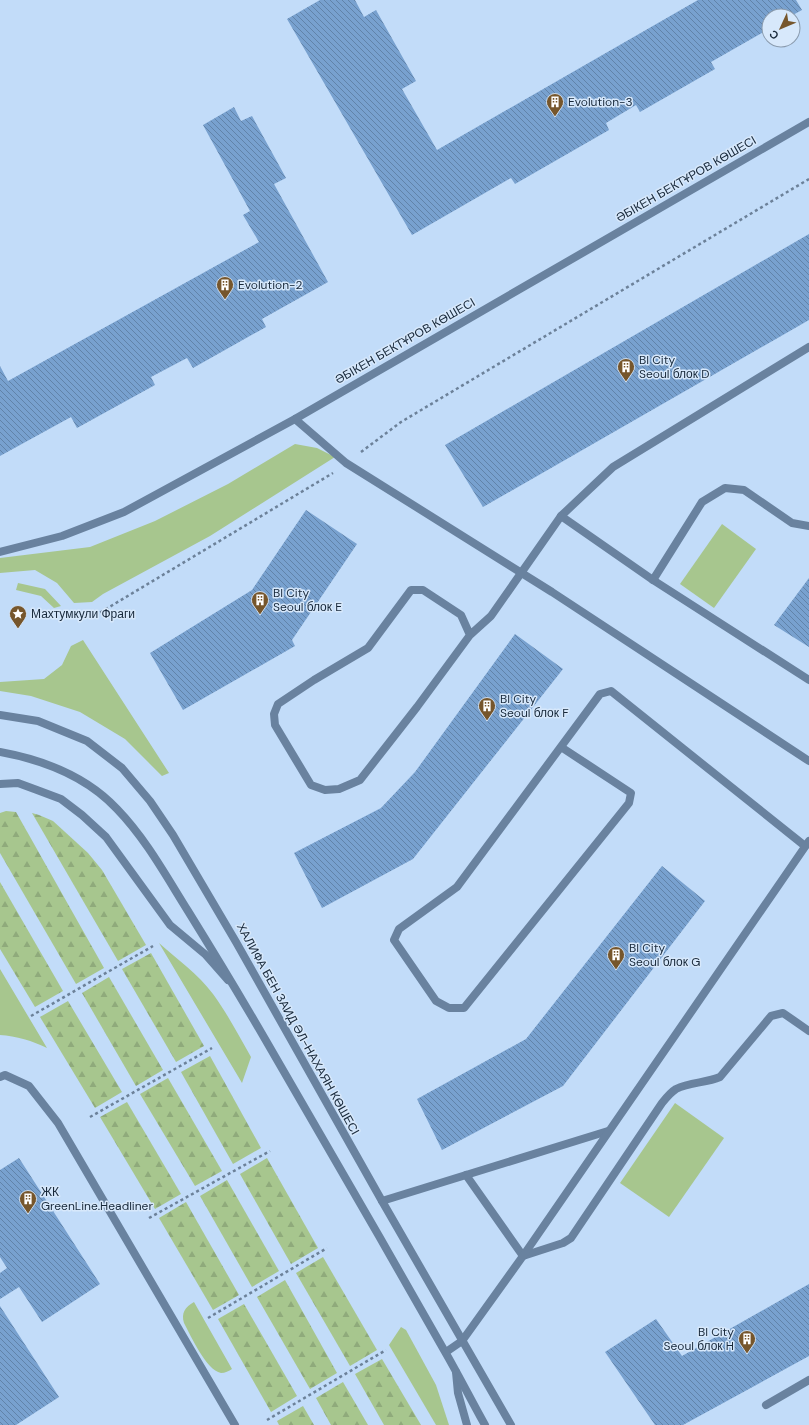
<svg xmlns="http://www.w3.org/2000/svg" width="809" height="1425" viewBox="0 0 809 1425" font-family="'DM Sans',sans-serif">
	<defs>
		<pattern id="forest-firs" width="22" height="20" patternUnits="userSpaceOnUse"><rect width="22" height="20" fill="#a7c68e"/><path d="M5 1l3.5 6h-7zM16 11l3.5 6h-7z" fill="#8faa7b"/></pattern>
		<pattern id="building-back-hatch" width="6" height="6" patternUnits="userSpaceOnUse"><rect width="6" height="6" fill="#78a1cf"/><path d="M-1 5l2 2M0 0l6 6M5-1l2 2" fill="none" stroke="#6183a9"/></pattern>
	</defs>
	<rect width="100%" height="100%" fill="#c2dcf9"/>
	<g fill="#a7c68e">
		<polygon points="295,444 317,448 335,457 210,536 103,594 92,602 74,603 57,583 35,570 0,573 0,558 90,547 155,521 228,484"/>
		<polygon points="722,524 756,549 714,608 680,584"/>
		<polygon points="18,583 45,589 61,606 54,608 41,596 16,590"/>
		<polygon points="83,640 169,773 162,776 125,739 80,712 31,696 0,691 0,682 44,679 62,665 71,646"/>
		<path d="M159,943C177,959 198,974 213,994C227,1013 239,1036 251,1057L242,1083Z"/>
		<path d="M0,969L47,1048C33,1041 16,1036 0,1035Z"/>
		<polygon points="675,1103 724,1138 669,1217 620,1183"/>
		<path d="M194,1302L232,1369C229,1371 225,1373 221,1373C206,1370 191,1336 184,1323C181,1313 185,1307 194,1302Z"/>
		<polygon points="401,1327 406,1330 436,1385 449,1425 436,1425 389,1345"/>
	</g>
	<g fill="url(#forest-firs)">
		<polygon points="6,811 16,812 104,968 76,984 0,853 0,813"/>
		<polygon points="32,813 39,815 53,821 88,853 102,870 146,945 118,961"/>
		<polygon points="0,882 63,991 35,1007 0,949"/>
		<polygon points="151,953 204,1046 176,1062 122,969"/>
		<polygon points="109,977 163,1070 136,1086 82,993"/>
		<polygon points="68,1001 122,1092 95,1108 40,1017"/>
		<polygon points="210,1056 261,1148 233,1164 181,1072"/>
		<polygon points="168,1078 222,1171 195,1186 140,1094"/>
		<polygon points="127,1102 181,1194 155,1209 100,1117"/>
		<polygon points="267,1158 318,1248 291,1264 240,1174"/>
		<polygon points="227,1180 279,1271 252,1287 200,1196"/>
		<polygon points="186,1202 239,1295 213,1310 159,1218"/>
		<polygon points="323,1257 377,1350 350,1366 296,1273"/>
		<polygon points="285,1280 337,1373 310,1389 257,1297"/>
		<polygon points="244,1304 297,1396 271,1412 218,1319"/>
		<polygon points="382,1359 421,1425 384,1425 355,1374"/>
		<polygon points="343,1382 368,1425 331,1425 316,1398"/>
		<polygon points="303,1406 314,1425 279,1425 277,1421"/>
	</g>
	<g fill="url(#building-back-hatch)">
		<polygon points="320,0 355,0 364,17 376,10 416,81 402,89 437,150 698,0 796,0 802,10 791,16 769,16 769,29 711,62 715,69 640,112 636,105 606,123 609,130 515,184 511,178 412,235 287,19"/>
		<polygon points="234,107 241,121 252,116 286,178 274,184 328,282 262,319 266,327 193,368 187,358 151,377 155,385 77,428 71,417 0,456 0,366 8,381 259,242 243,215 250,211 203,125"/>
		<polygon points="809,234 809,320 483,507 445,445"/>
		<polygon points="306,510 357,544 292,640 295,646 183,710 150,653 252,590"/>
		<polygon points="809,578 809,647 774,625"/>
		<polygon points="515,634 563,669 413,859 322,908 294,853 381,808 415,772"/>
		<polygon points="662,866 705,901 563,1086 442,1150 417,1099 526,1039"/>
		<polygon points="19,1158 100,1284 42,1322 19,1287 0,1299 0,1273 7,1268 0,1257 0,1170"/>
		<polygon points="809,1284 809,1356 683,1425 655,1425 605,1352 656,1319 682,1356"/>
		<polygon points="0,1306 59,1397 16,1425 0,1425"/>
	</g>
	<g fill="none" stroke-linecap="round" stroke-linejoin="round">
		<g stroke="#6c8199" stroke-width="2.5" stroke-dasharray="3 3" stroke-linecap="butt">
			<polyline points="361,452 401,422 809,179"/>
			<polyline points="77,617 96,615 333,473"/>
			<polyline points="31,1016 153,946"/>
			<polyline points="90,1117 212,1048"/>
			<polyline points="149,1218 270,1151"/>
			<polyline points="208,1318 327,1248"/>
			<polyline points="267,1420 386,1350"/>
		</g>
		<g stroke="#69829f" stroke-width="8">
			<polyline points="295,419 346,463 552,592 809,761"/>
			<polyline points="561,516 613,467 809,347"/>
			<polyline points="653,580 702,502 725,488 744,490 792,523 809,526"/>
			<polyline points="470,635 461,615 423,590 411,590 368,648 314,680 278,704 274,714 275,725 311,785 325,790 339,789 360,780 417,707 470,635 491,616 561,516 653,580 809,680"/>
			<polyline points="561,747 631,793 629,803 464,1008 449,1008 436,1001 394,940 399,929 457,887 600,694 611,691 805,846"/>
			<polyline points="0,1077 5,1075 29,1086 58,1123 235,1425"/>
			<path d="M466,1175L523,1256L563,1243L571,1238L662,1103C666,1098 671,1092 676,1089C690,1082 706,1083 720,1077L771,1016L783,1013L809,1031"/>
			<polyline points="382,1201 608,1131"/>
			<polyline points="766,1405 809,1380"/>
		</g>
		<g stroke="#69829f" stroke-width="8">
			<polyline points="0,552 62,536 124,512 295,419 809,122"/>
			<polyline points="0,784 18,783 37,790 61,799 82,815 106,837 170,925 206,955 228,980"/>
			<polyline points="446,1352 462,1341 523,1256 809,841"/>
			<polyline points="456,1372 458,1393 467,1425"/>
		</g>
		<g stroke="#69829f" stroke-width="8">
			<polyline points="0,715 38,721 87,741 122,768 150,801 173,835 236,942 382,1201 511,1425"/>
			<path d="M0,752C44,760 86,776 117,809C146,839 166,876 188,911C214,953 240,996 265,1039C325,1142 385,1246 444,1350C458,1374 471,1400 485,1425"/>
		</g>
	</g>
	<defs>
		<symbol id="building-pin" viewBox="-11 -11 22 30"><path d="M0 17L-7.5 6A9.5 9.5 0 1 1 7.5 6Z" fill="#76562c" stroke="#d7e8fb"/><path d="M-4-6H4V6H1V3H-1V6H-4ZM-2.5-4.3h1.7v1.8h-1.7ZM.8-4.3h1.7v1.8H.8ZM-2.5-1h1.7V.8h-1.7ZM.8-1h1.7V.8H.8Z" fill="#fff"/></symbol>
		<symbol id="sight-pin" viewBox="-11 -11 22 30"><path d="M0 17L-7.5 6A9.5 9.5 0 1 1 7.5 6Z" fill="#76562c" stroke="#d7e8fb"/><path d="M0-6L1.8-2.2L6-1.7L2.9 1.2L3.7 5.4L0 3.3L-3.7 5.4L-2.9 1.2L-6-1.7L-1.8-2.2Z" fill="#fff"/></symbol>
	</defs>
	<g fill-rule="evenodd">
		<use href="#building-pin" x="545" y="92" width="20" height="27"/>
		<use href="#building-pin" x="215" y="275" width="20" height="27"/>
		<use href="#building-pin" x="616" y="357" width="20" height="27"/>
		<use href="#building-pin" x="250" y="590" width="20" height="27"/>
		<use href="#sight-pin" x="8" y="604" width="20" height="27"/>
		<use href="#building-pin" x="477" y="696" width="20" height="27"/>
		<use href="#building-pin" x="606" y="945" width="20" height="27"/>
		<use href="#building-pin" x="18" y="1189" width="20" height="27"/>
		<use href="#building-pin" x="737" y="1329" width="20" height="27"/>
	</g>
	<g text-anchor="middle" stroke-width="3" stroke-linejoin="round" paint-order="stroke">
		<g font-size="12" fill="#17283a" stroke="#d7e8fb" text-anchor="start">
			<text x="568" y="106">Evolution-3</text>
			<text x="238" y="289">Evolution-2</text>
			<text x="639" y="364">BI City<tspan x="639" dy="14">Seoul блок D</tspan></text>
			<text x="273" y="597">BI City<tspan x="273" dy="14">Seoul блок E</tspan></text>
			<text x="31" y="618">Махтумкули Фраги</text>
			<text x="500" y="703">BI City<tspan x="500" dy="14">Seoul блок F</tspan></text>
			<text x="629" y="952">BI City<tspan x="629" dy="14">Seoul блок G</tspan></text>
			<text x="41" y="1196">ЖК<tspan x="41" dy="14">GreenLine.Headliner</tspan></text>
			<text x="734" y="1336" text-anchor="end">BI City<tspan x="734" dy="14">Seoul блок H</tspan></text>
		</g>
		<g font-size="12" fill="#17283a" stroke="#d7e8fb">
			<text transform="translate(686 179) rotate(-30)" y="4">ӘБІКЕН БЕКТҰРОВ КӨШЕСІ</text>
			<text transform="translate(405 341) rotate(-30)" y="4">ӘБІКЕН БЕКТҰРОВ КӨШЕСІ</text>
			<text transform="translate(298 1029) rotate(61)" y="4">ХАЛИФА БЕН ЗАИД ӘЛ-НАХАЯН КӨШЕСІ</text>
		</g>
	</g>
	<g transform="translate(781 28) rotate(226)"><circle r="19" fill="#d7e8fb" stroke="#8a9bae"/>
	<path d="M0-3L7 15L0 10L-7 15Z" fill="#76562c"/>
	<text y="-6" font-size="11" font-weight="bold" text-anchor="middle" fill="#17283a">С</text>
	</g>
</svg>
